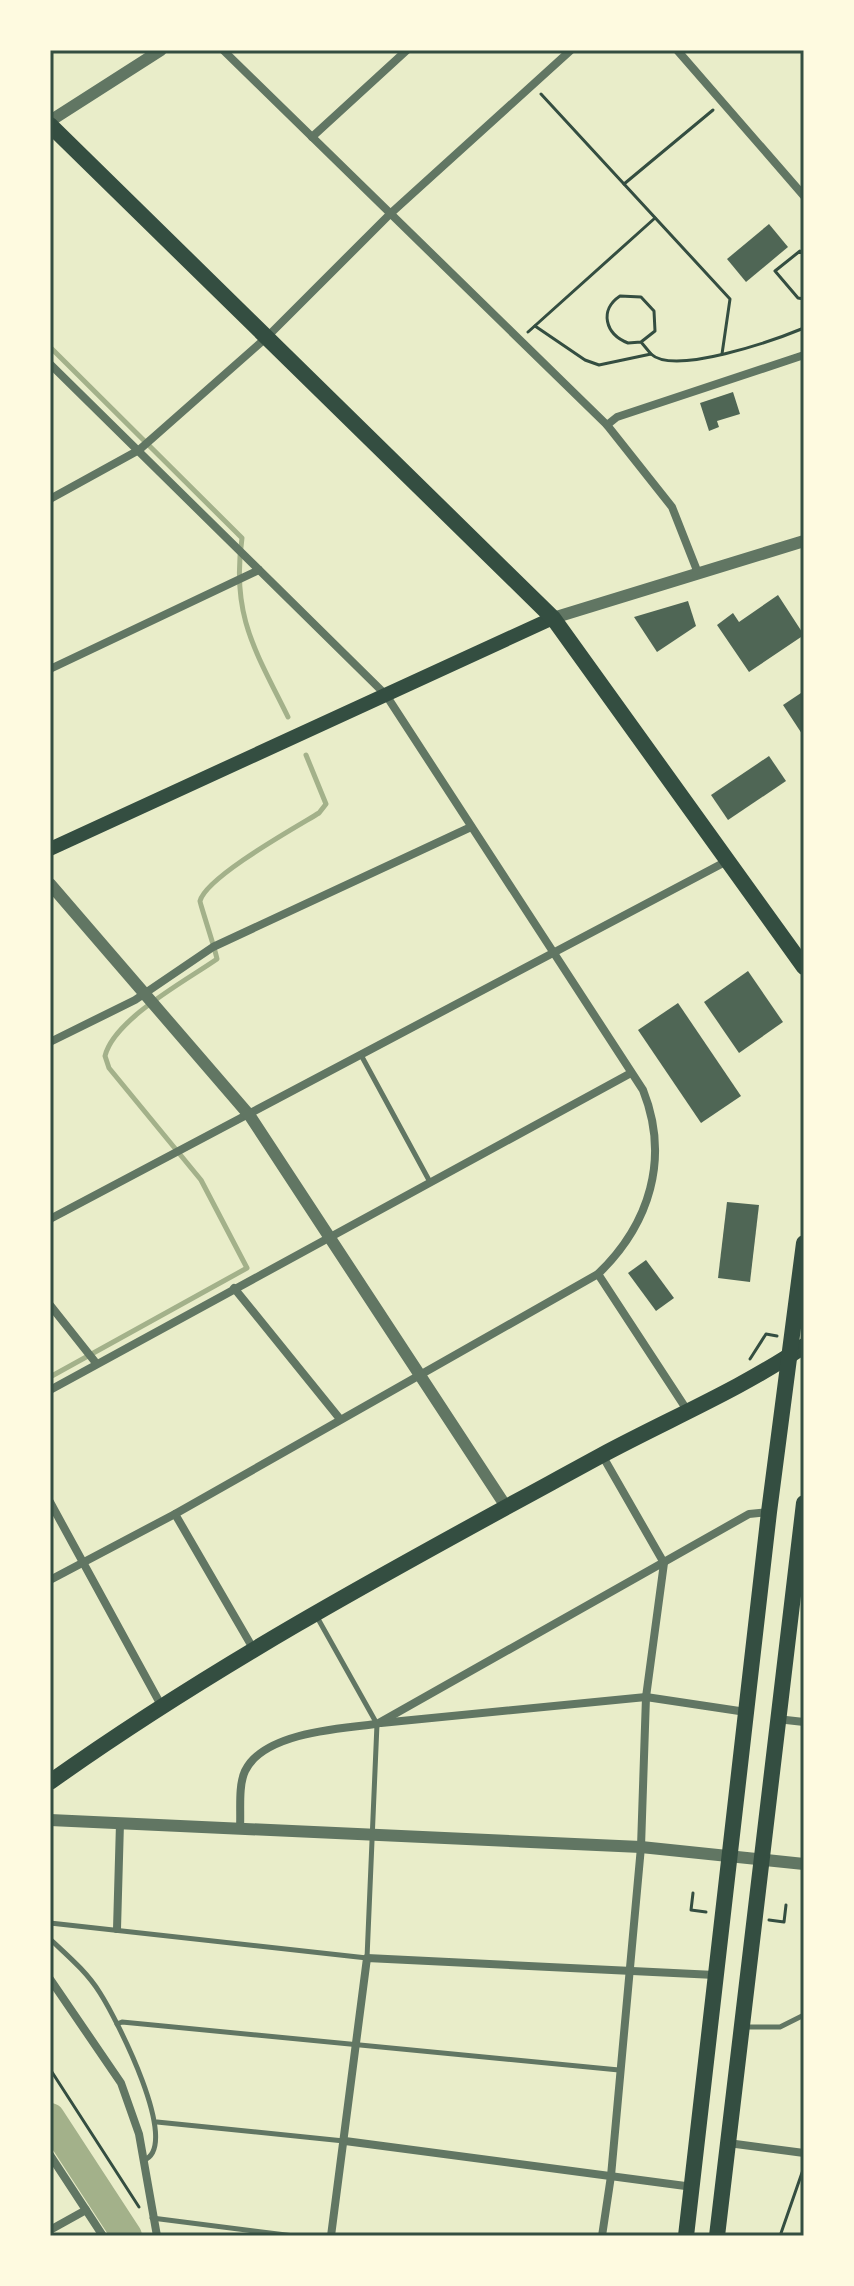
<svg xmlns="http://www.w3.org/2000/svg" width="854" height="2286" viewBox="0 0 854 2286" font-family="'Work Sans',sans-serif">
	<rect width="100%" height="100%" fill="#e9edc9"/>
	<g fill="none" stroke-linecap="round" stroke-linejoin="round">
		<g stroke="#a3b18a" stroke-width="5">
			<path d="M50,347L242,538C231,615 255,650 288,717"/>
			<path d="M50,1377L247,1268L201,1180L109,1068L105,1056C114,1019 187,980 217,959C215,948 200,904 200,901C206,877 296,827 319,813L326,804L306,755"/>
		</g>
		<polyline stroke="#a3b18a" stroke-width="30" points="50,2118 127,2236"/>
	</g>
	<g fill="#4f6655">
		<polygon points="769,224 788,247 746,282 727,259"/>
		<polygon points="733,392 740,414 717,421 719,427 709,431 700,403"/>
		<polygon points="778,595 804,635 749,672 717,625 733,613 739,622"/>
		<polygon points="688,601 696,626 657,652 634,617"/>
		<polygon points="804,691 804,737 783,705"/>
		<polygon points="769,756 786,781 728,820 711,795"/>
		<polygon points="748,971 783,1022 739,1053 704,1002"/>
		<polygon points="678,1003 741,1096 701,1123 638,1030"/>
		<polygon points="727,1202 759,1205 750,1282 718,1278"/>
		<polygon points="646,1260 674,1298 656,1311 628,1273"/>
	</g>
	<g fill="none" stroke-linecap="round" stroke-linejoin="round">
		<g stroke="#344e41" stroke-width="3">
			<polyline points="541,94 730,299 722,354"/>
			<polyline points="624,184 713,110"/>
			<polyline points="804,255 800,251 775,271 798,298 804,299"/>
			<path d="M535,326L585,360L599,365L651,354C674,376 775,340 804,328"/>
			<polyline points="528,332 655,218"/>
			<path d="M641,342L655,331L654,311L641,297L620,296C599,310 605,334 628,343L641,342L651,354"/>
			<polyline points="750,1359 766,1334 777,1336"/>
			<polyline points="693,1893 691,1910 706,1912"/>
			<polyline points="769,1920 784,1922 786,1905"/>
			<polyline points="50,2069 139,2207"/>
			<polyline points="780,2236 804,2167"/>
		</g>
		<g stroke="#617663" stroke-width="5">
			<polyline points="361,1055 430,1182"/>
			<polyline points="50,1923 367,1958 377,1724 317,1617"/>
			<path d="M50,1939C68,1956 87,1972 100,1993C116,2018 182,2146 144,2160"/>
			<polyline points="117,2024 122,2022 619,2070"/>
			<polyline points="744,2027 780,2027 804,2015"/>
			<polyline points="157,2122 344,2141"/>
			<polyline points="152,2218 294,2236"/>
		</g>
		<g stroke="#617663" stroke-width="8">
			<polyline points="223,50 607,425 672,507 698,573"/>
			<polyline points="677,50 804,196"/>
			<polyline points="312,137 407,50"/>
			<path d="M50,364L386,695L643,1090C670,1158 650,1224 598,1274L175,1514L50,1580"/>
			<polyline points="607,425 617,417 804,355"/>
			<polyline points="50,499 139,450 267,337 390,214 571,50"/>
			<polyline points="50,669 259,570"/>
			<polyline points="50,1042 135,1000 213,947 471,827"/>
			<polyline points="50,1219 727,861"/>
			<polyline points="598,1274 687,1410"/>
			<polyline points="234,1288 340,1419"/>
			<polyline points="50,1305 96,1363"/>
			<polyline points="50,1390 631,1073"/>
			<polyline points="50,1502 161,1705"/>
			<polyline points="175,1514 254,1650"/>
			<polyline points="777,1719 804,1722"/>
			<polyline points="381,1723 646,1697 746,1712"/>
			<path d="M240,1828C241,1811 238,1786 245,1771C263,1733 340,1728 377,1724L749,1514L769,1512"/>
			<polyline points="117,1929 120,1823"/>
			<polyline points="50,1979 121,2083 139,2134 157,2236"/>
			<polyline points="345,2141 693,2187"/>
			<polyline points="728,2143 804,2153"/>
			<polyline points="50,2155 103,2236"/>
			<polyline points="50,2230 86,2210"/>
			<polyline points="331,2236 367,1958 715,1975"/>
			<polyline points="602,2236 611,2176 641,1847 646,1697 664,1563 602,1455"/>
		</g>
		<g stroke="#617663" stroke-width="12">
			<polyline points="50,121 161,50"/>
			<polyline points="553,618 804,541"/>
			<polyline points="50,884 250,1116 507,1508"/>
			<polyline points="50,1820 641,1847 804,1864"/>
		</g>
		<polyline stroke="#344e41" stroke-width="14" points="50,849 553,618"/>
		<g stroke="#344e41" stroke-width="16">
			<polyline points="50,125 553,618 804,967"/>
			<path d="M50,1782C224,1658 415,1557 602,1455C669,1419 741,1389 804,1346"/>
		</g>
		<g stroke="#344e41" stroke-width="16">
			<polyline points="686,2236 769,1512 804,1243"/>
			<polyline points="717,2236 804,1503"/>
		</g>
	</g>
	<rect width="854" height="2286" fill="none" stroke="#fefae0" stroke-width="104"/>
	<rect x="52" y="52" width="750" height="2182" fill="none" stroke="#344e41" stroke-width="3"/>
</svg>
